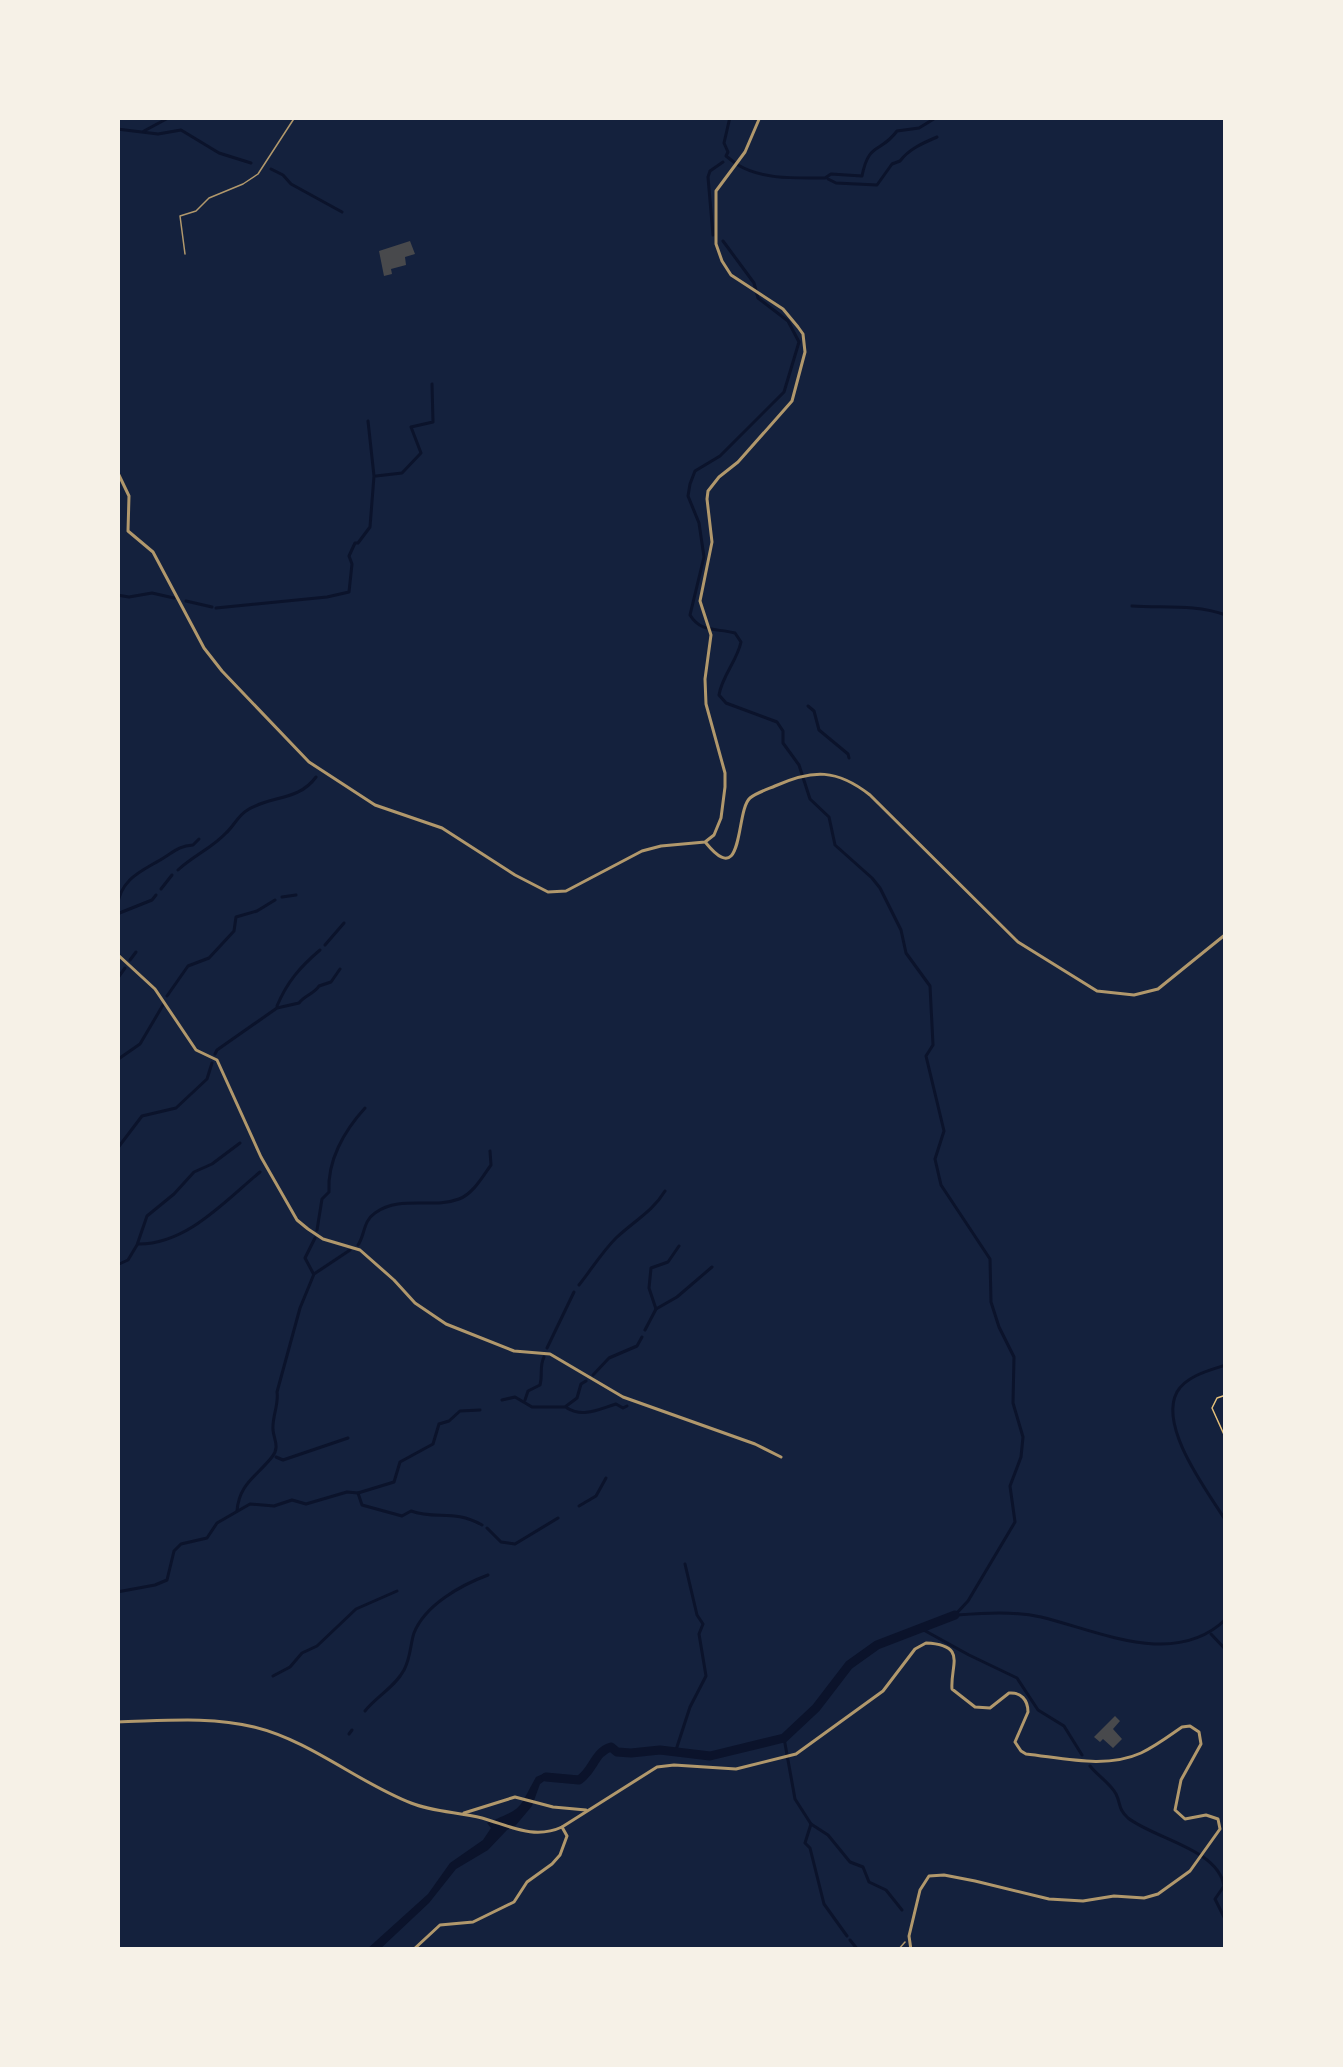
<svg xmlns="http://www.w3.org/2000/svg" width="1343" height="2067" viewBox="0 0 1343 2067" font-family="Montserrat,sans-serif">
	<rect width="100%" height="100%" fill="#14213d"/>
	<path fill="#0b132b" d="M545,1773H552L554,1780L547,1779L540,1784L532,1806L516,1825L507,1830L488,1850L456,1869L429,1903L379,1950H366L428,1894L450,1863L483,1840L491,1828L487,1823C525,1807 517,1811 536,1777Z"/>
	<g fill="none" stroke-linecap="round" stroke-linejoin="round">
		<g stroke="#0b132b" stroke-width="3">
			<polyline points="730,117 724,143 728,152 726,156 735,163"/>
			<polyline points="117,129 158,134 181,130 219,153 251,163"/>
			<polyline points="144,131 170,117"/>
			<path d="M738,165C763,180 796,178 825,178L831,174L862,176C869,141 880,154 897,131L919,128L937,117"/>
			<polyline points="271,169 283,175 291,184 342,212"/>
			<path d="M828,179L836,183L877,185L892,164L900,161C909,149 923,143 937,137"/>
			<polyline points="713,235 708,177 710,171 723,162"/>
			<path d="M723,241L754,283L758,298L788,321L799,342L784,392L720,456L695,471L690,484L688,496L699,523L704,557L690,615C701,633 716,628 735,633L741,642C737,661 722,676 719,695L726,703L777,722L783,731V743L799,765L810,799L829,817L835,845L872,878L880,888L901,930L906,953L930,986L933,1045L926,1056L944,1131L935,1159L941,1185L990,1259L991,1302L999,1327L1014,1357L1013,1403L1023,1437L1021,1457L1010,1486L1015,1522L968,1601L955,1615"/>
			<polyline points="376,476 402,473 421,453 411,427 433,422 432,384"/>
			<polyline points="117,595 129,597 152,593 174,598"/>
			<polyline points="186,601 212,607"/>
			<path d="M1132,606C1164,608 1195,604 1226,615"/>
			<polyline points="216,608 327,597 349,592 352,564 349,556 355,543 358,543 370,527 374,476 368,421"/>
			<polyline points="808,706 814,711 819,730 848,754 849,758"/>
			<path d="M178,870C193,856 212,848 226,833C233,827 238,816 246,811C269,795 298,802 316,777"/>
			<polyline points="161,889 172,875"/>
			<polyline points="282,897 296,895"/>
			<path d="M117,907C121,877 143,871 165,857C176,850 180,846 193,845L199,839"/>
			<polyline points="117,914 152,900 156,895"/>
			<polyline points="325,945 344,923"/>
			<polyline points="130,960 136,952"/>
			<polyline points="117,979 125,968"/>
			<polyline points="167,996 188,966 209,958 234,931 236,917 257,911 275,900"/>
			<path d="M277,1006C287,982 300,967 320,950"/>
			<path d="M215,1054L217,1050L277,1008L299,1003C305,995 314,994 319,986L331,982L340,969"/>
			<polyline points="117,1060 140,1044 163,1005"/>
			<polyline points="117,1149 142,1116 176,1108 207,1079 212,1063"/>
			<path d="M317,1230L322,1199L329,1192C327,1161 344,1131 365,1108"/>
			<path d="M139,1244C187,1244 225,1201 260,1172"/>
			<path d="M358,1245C365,1235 363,1221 375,1213C400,1195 433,1209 459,1199C473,1194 483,1176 491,1165L490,1151"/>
			<polyline points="117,1265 128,1260 137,1245 147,1216 174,1194 194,1172 212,1164 240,1143"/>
			<polyline points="313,1273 305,1258 315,1238"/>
			<path d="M579,1285C591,1270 602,1252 616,1238C634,1221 653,1211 665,1191"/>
			<polyline points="656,1309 677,1297 712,1267"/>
			<polyline points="645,1330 656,1309 649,1288 651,1268 668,1262 679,1246"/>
			<polyline points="547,1348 574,1292"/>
			<path d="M1226,1365C1210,1370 1186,1376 1177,1392C1158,1427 1208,1492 1226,1521"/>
			<polyline points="593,1375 609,1358 637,1346 642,1337"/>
			<polyline points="502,1400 515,1397 532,1407 565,1407 577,1398 581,1384 586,1381"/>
			<path d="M525,1400L528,1391L540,1385C543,1374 539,1367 544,1357"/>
			<path d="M567,1408C583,1418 599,1409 616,1404L623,1408L627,1406"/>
			<polyline points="276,1457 283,1460 348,1438"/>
			<path d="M358,1493L362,1505L402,1516L411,1511C436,1520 454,1509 482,1525"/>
			<polyline points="579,1506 596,1496 606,1478"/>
			<path d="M237,1511C239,1484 256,1477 272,1457C280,1447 274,1440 273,1430C272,1416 279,1405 277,1392L300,1308L314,1274L350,1250"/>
			<polyline points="487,1528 501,1542 515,1544 558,1518"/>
			<polyline points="117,1592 155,1585 167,1580 174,1551 181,1544 207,1538 217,1523 250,1504 274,1506 292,1500 306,1504 347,1492 358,1493 394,1482 400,1462 433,1444 439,1424 449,1421 460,1411 480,1410"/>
			<path d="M957,1615C985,1613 1013,1611 1041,1617C1099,1631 1175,1669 1226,1619"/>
			<polyline points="920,1628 969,1655 1017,1678 1038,1710 1064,1726 1082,1755"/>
			<polyline points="1211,1634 1226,1650"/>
			<polyline points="273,1676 290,1667 302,1653 317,1646 356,1609 397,1591"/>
			<path d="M365,1711C377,1696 395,1687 404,1670C411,1657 410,1645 414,1633C425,1605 461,1585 488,1575"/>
			<polyline points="349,1734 352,1730"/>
			<polyline points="784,1738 795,1799 811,1824 805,1843 810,1848 824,1904 847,1936"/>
			<polyline points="675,1753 690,1707 706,1676 699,1634 703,1624 697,1615 685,1564"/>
			<path d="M1090,1766C1097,1775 1111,1784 1116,1794C1121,1804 1118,1809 1128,1818C1155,1839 1218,1849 1224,1886L1215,1899L1226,1921"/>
			<polyline points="811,1824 828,1835 850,1862 863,1867 869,1882 886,1890 902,1910"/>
			<polyline points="850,1940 858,1950"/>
		</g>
		<path stroke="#0b132b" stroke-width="9" d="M546,1777L579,1780C594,1770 594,1752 611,1747L617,1752L631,1753L660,1750L710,1756L784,1738L816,1708L849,1665L877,1645L955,1615"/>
	</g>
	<g fill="#48494c">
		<polygon points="410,241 415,254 405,257 406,265 391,269 392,274 384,276 379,251"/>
		<polygon points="1115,1716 1120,1721 1113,1729 1122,1739 1113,1748 1103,1739 1100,1742 1094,1737"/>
	</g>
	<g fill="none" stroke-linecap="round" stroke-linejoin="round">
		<polyline stroke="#e5c07b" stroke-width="1.5" points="1226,1395 1217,1398 1212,1408 1226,1439"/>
		<g stroke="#b1986c" stroke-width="1.5">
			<polyline points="185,254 180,216 196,211 209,198 243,184 258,174 295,117"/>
			<polyline points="898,1950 905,1942"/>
		</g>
		<g stroke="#b1986c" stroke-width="3">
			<polyline points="117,471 129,496 128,531 153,552 204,648 222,671 309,762 375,805 442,828 515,875 548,892 566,891 642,851 661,846 705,842 714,835 721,818 725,787 725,773 706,704 705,679 711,635 700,601 712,542 707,499 708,491 719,477 738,462 792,401 805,352 803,334 798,327 783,309 731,275 722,261 716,244 716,191 745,152 760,117"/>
			<path d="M706,843C745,891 735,811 750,798C756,793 768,789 775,786C813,769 837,769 870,795L1018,942L1097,991L1134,995L1158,989L1226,934"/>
			<polyline points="117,954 155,989 196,1050 217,1060 261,1157 297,1220 308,1229 323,1239 360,1250 394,1280 415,1303 446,1324 514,1351 550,1354 623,1397 755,1444 781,1457"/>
			<polyline points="464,1813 515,1797 553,1807 586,1810"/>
			<polyline points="413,1950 440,1925 473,1922 514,1902 527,1882 552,1864 560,1855 567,1836 562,1827"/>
		</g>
		<path stroke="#b1986c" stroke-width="3" d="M117,1722C162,1721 210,1716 254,1727C311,1741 357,1782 411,1803C433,1812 459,1812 482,1818C510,1826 534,1840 562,1827L657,1767L674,1765L736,1769L796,1754L883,1691L915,1649L926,1643C968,1645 950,1665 952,1689L975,1707L990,1708L1009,1693C1021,1692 1028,1700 1028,1712L1015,1742L1021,1751L1026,1754C1063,1758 1106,1769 1141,1753C1156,1746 1169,1736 1182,1727L1190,1726L1199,1732L1201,1744L1181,1780L1175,1810L1185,1819L1206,1815L1218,1819L1220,1829L1190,1871L1158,1894L1144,1898L1114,1896L1083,1901L1049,1899L975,1881L944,1875L929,1876L920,1890L909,1936L911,1950"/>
	</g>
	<rect width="1343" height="2067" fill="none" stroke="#f6f1e7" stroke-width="240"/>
</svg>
